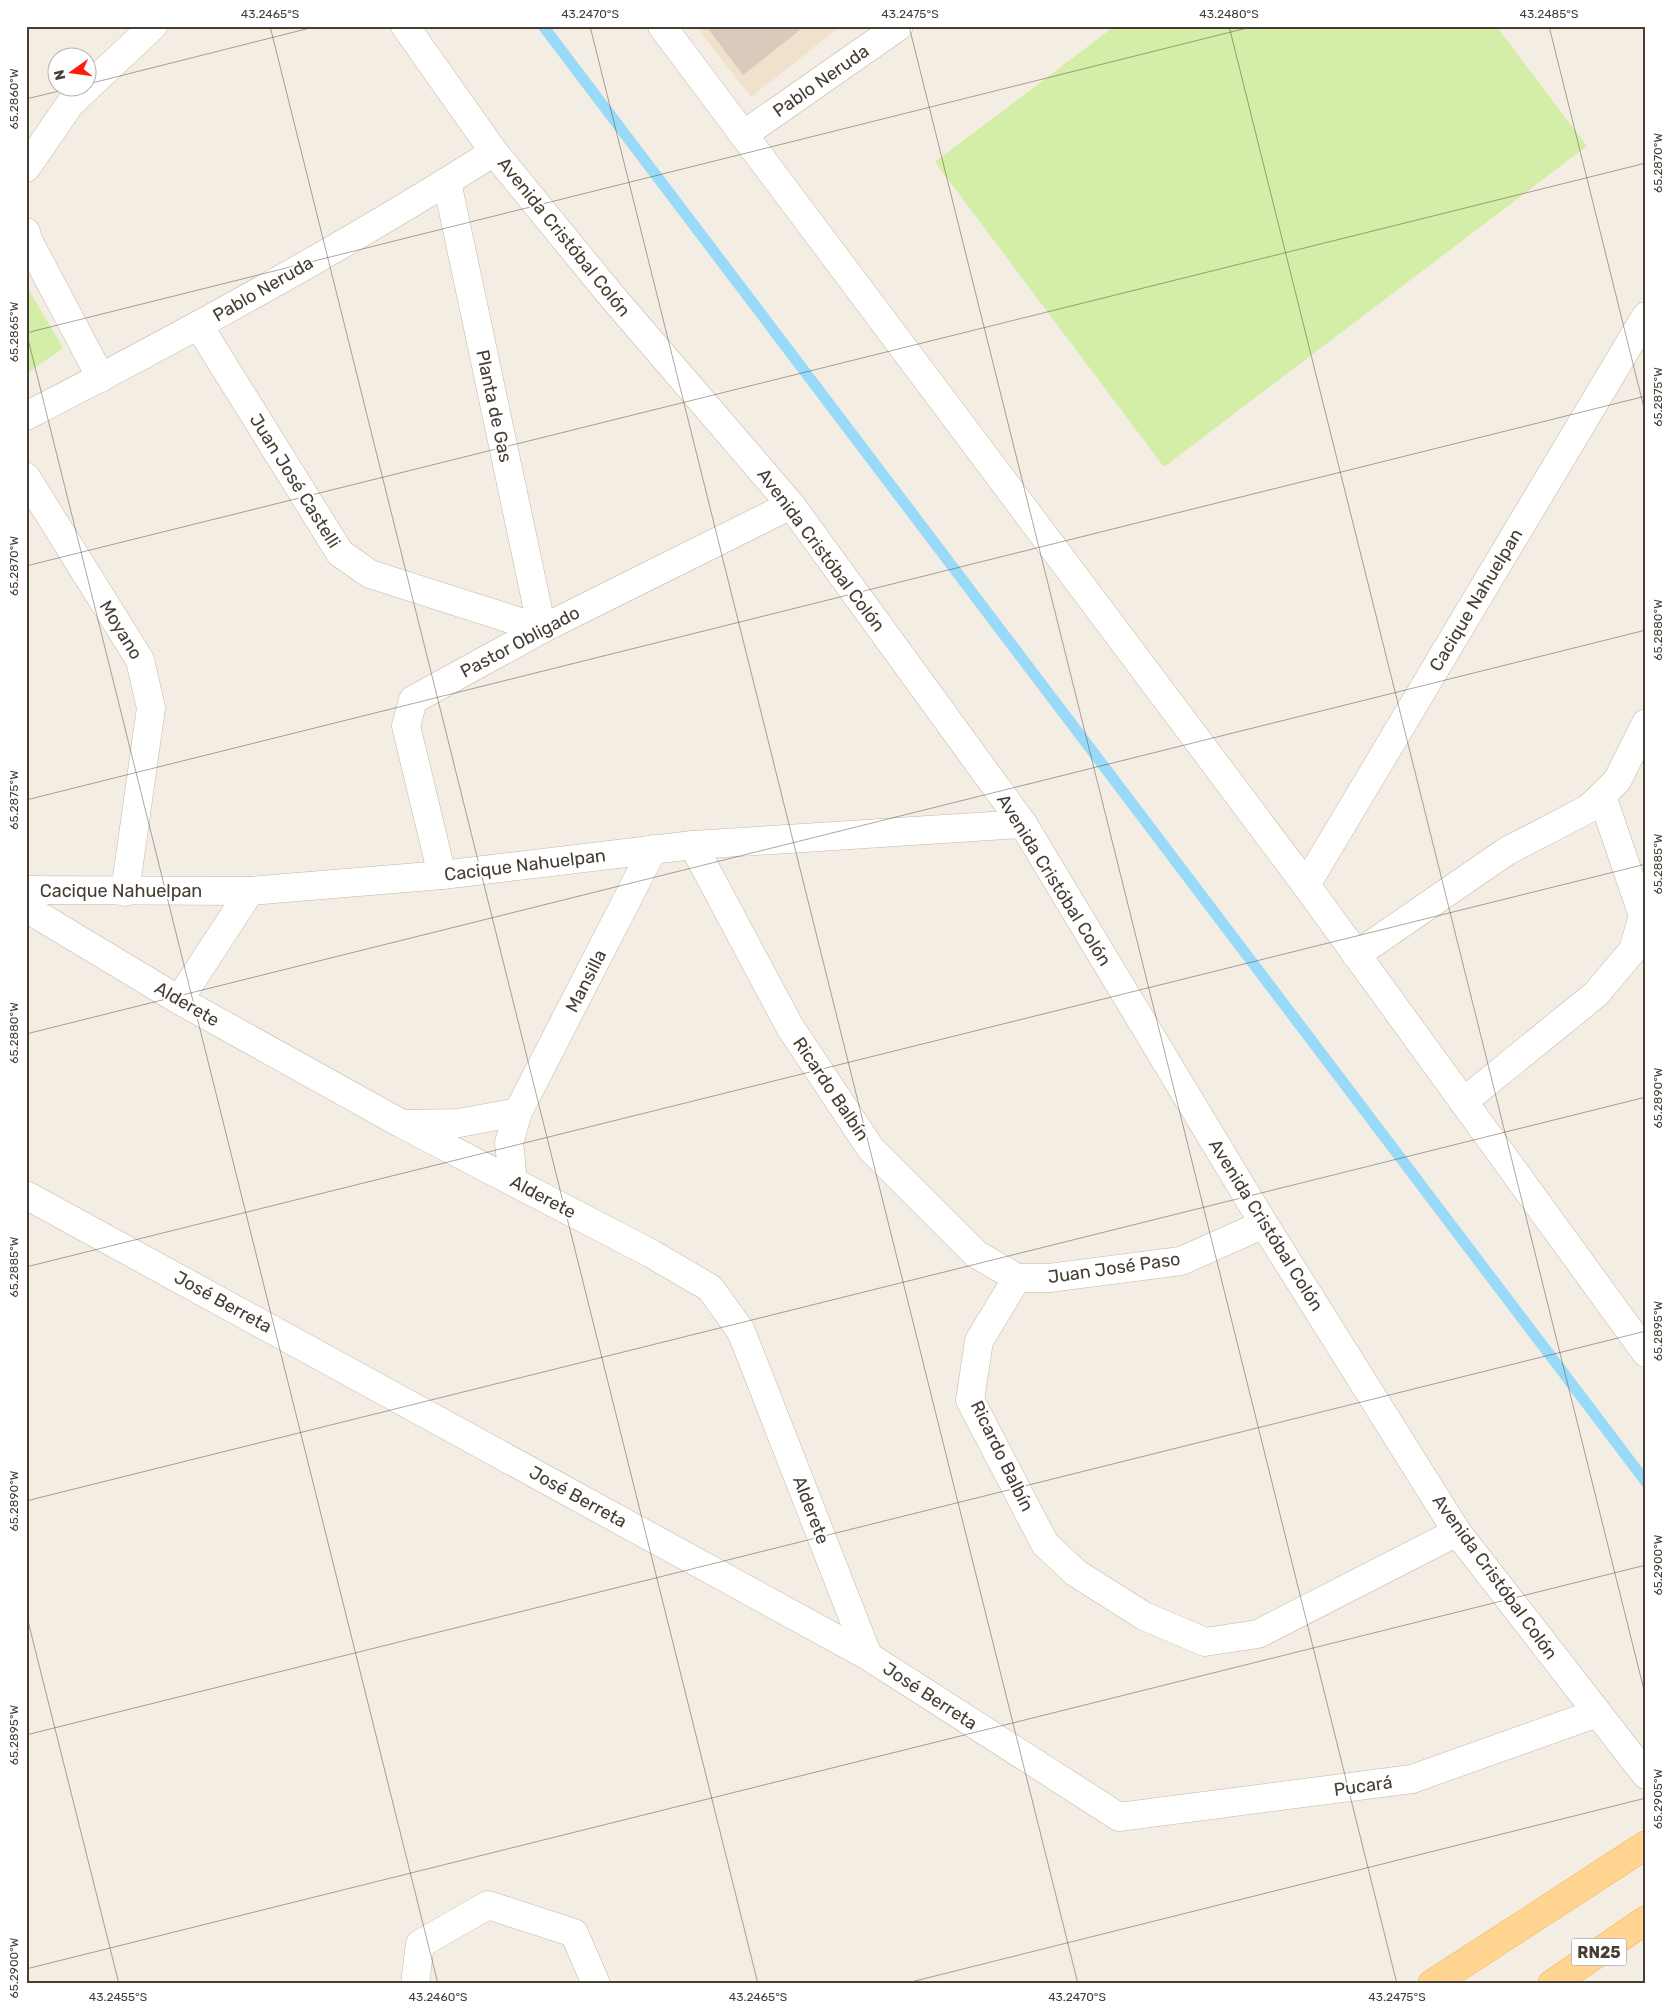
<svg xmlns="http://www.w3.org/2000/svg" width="1672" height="2010" viewBox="0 0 1672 2010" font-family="Rubik,sans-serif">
	<rect width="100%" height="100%" fill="#f4ede3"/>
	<polygon fill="#efe1cb" points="696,26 841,26 751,97"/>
	<g fill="#d4eda7">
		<polygon points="1115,26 1496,26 1587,146 1164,467 935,162"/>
		<polygon points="26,285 63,348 26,374"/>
	</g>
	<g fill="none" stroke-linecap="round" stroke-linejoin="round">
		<polyline stroke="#98daf8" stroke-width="11" points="543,26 1646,1482"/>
	</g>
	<polygon fill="#dacabb" points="706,26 805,26 743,75"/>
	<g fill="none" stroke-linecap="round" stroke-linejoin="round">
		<defs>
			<g id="minor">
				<polyline points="405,26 494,152 609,293 791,505 1023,824 1264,1224 1457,1532 1646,1775"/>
				<polyline points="662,26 1306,885 1646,1353"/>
				<polyline points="88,87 153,26"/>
				<polyline points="743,135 899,26"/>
				<polyline points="26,168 70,104 87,88"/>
				<polyline points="447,182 542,629"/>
				<polyline points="26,232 28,240 101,378"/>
				<polyline points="199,326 340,553 370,574 542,629"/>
				<path d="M26,416C186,334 343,248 494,152"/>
				<polyline points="26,477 140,660 151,708 125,892"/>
				<polyline points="693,845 790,1027 871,1149 976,1254 1017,1278 979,1341 970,1400 1045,1544 1076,1573 1144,1616 1205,1642 1258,1634 1457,1532"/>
				<polyline points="442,875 406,726 413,700 542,629 791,505"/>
				<polyline points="1306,885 1646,316"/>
				<polyline points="26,890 250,891 442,875 693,845 1023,824"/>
				<polyline points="26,908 179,1000 402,1124 652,1254 710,1288 741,1331 868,1656"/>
				<polyline points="1356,955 1507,851 1588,809 1617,781 1646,723"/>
				<polyline points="179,1000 250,891"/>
				<polyline points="1463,1102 1596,994 1633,950 1643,916 1602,796"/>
				<polyline points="518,1112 653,849"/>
				<polyline points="406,1124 459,1123 518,1112 509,1143 513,1181"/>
				<polyline points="26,1195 868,1656 1119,1817 1412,1779 1597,1713"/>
				<polyline points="1017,1278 1049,1278 1181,1261 1264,1224"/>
				<polyline points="415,1984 420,1944 488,1905 574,1933 596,1984"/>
			</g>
			<g id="major">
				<polyline points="1432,1984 1646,1845"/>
				<polyline points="1552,1984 1646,1920"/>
			</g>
		</defs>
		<use href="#minor" stroke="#c3b7a8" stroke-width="29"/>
		<use href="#major" stroke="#f1b354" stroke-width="29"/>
		<use href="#minor" stroke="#fff" stroke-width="28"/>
		<use href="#major" stroke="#ffd591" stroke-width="28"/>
	</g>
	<path fill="none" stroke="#463d33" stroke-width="1" stroke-opacity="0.45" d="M270,26L758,1984M590,26L1078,1984M909,26L1397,1984M1229,26L1646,1698M1549,26L1646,416M88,84L318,26M26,99L72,88M26,331L438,1984M26,333L1255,26M26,566L1646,163M26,800L1646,396M26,1034L1646,630M26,1267L1646,864M26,1501L1646,1097M26,1613L119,1984M26,1735L1646,1331M26,1969L1646,1565M903,1984L1646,1798"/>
	<g text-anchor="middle" stroke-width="4" stroke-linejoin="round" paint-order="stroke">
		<rect fill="#fff" stroke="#7e7770" stroke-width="1" x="1571.5" y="1938.5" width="55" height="27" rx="4"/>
		<g font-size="16" font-weight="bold" fill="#463d33">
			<text x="1599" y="1958">RN25</text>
		</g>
		<g font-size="18" fill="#463d33" stroke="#fff">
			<text transform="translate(821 81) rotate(-35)" y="6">Pablo Neruda</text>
			<text transform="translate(564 237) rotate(51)" y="6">Avenida Cristóbal Colón</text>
			<text transform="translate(263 289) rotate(-30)" y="6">Pablo Neruda</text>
			<text transform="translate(494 406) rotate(78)" y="6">Planta de Gas</text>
			<text transform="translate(295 481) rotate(58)" y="6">Juan José Castelli</text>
			<text transform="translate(821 550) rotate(53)" y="6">Avenida Cristóbal Colón</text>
			<text transform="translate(1476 600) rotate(-59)" y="6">Cacique Nahuelpan</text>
			<text transform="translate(121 630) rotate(59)" y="6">Moyano</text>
			<text transform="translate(520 642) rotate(-28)" y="6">Pastor Obligado</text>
			<text transform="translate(525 865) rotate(-7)" y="6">Cacique Nahuelpan</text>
			<text transform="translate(1054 880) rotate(58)" y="6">Avenida Cristóbal Colón</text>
			<text x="121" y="897">Cacique Nahuelpan</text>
			<text transform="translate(586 981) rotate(-63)" y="6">Mansilla</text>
			<text transform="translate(187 1004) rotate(30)" y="6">Alderete</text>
			<text transform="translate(831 1089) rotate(56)" y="6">Ricardo Balbín</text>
			<text transform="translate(543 1197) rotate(28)" y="6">Alderete</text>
			<text transform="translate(1266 1225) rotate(58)" y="6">Avenida Cristóbal Colón</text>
			<text transform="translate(1114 1268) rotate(-8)" y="6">Juan José Paso</text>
			<text transform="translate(223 1302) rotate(29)" y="6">José Berreta</text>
			<text transform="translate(1002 1456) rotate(64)" y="6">Ricardo Balbín</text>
			<text transform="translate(578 1497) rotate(29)" y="6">José Berreta</text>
			<text transform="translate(811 1510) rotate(69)" y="6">Alderete</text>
			<text transform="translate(1495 1577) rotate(54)" y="6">Avenida Cristóbal Colón</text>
			<text transform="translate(930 1696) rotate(33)" y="6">José Berreta</text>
			<text transform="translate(1363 1786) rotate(-8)" y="6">Pucará</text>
		</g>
	</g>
	<rect width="1672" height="2010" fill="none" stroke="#ffffff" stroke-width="55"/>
	<g transform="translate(72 72) rotate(256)"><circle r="24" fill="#ffffff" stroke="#b5b1ad"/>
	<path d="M0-4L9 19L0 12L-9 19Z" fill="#ff1c0f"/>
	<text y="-8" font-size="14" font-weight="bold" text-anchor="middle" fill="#463d33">N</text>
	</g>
	<rect x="28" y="28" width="1616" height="1954" fill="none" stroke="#463d33" stroke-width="2"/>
	<g font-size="12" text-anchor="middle" fill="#463d33">
		<text x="270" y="18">43.2465°S</text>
		<text x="590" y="18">43.2470°S</text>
		<text x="910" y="18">43.2475°S</text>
		<text x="1229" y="18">43.2480°S</text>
		<text x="1549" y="18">43.2485°S</text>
		<text transform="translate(14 99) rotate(-90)" y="4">65.2860°W</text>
		<text transform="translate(1658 163) rotate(-90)" y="4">65.2870°W</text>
		<text transform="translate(14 332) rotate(-90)" y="4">65.2865°W</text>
		<text transform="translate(1658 397) rotate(-90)" y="4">65.2875°W</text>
		<text transform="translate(14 566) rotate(-90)" y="4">65.2870°W</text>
		<text transform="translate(1658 630) rotate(-90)" y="4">65.2880°W</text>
		<text transform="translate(14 800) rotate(-90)" y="4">65.2875°W</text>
		<text transform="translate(1658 864) rotate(-90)" y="4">65.2885°W</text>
		<text transform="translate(14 1033) rotate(-90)" y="4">65.2880°W</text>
		<text transform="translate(1658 1098) rotate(-90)" y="4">65.2890°W</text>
		<text transform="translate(14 1267) rotate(-90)" y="4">65.2885°W</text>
		<text transform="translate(1658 1331) rotate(-90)" y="4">65.2895°W</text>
		<text transform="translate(14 1501) rotate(-90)" y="4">65.2890°W</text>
		<text transform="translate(1658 1565) rotate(-90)" y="4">65.2900°W</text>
		<text transform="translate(14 1735) rotate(-90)" y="4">65.2895°W</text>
		<text transform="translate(1658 1799) rotate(-90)" y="4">65.2905°W</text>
		<text transform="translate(14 1968) rotate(-90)" y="4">65.2900°W</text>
		<text x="118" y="2001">43.2455°S</text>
		<text x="438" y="2001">43.2460°S</text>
		<text x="758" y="2001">43.2465°S</text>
		<text x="1077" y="2001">43.2470°S</text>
		<text x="1397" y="2001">43.2475°S</text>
	</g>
</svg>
